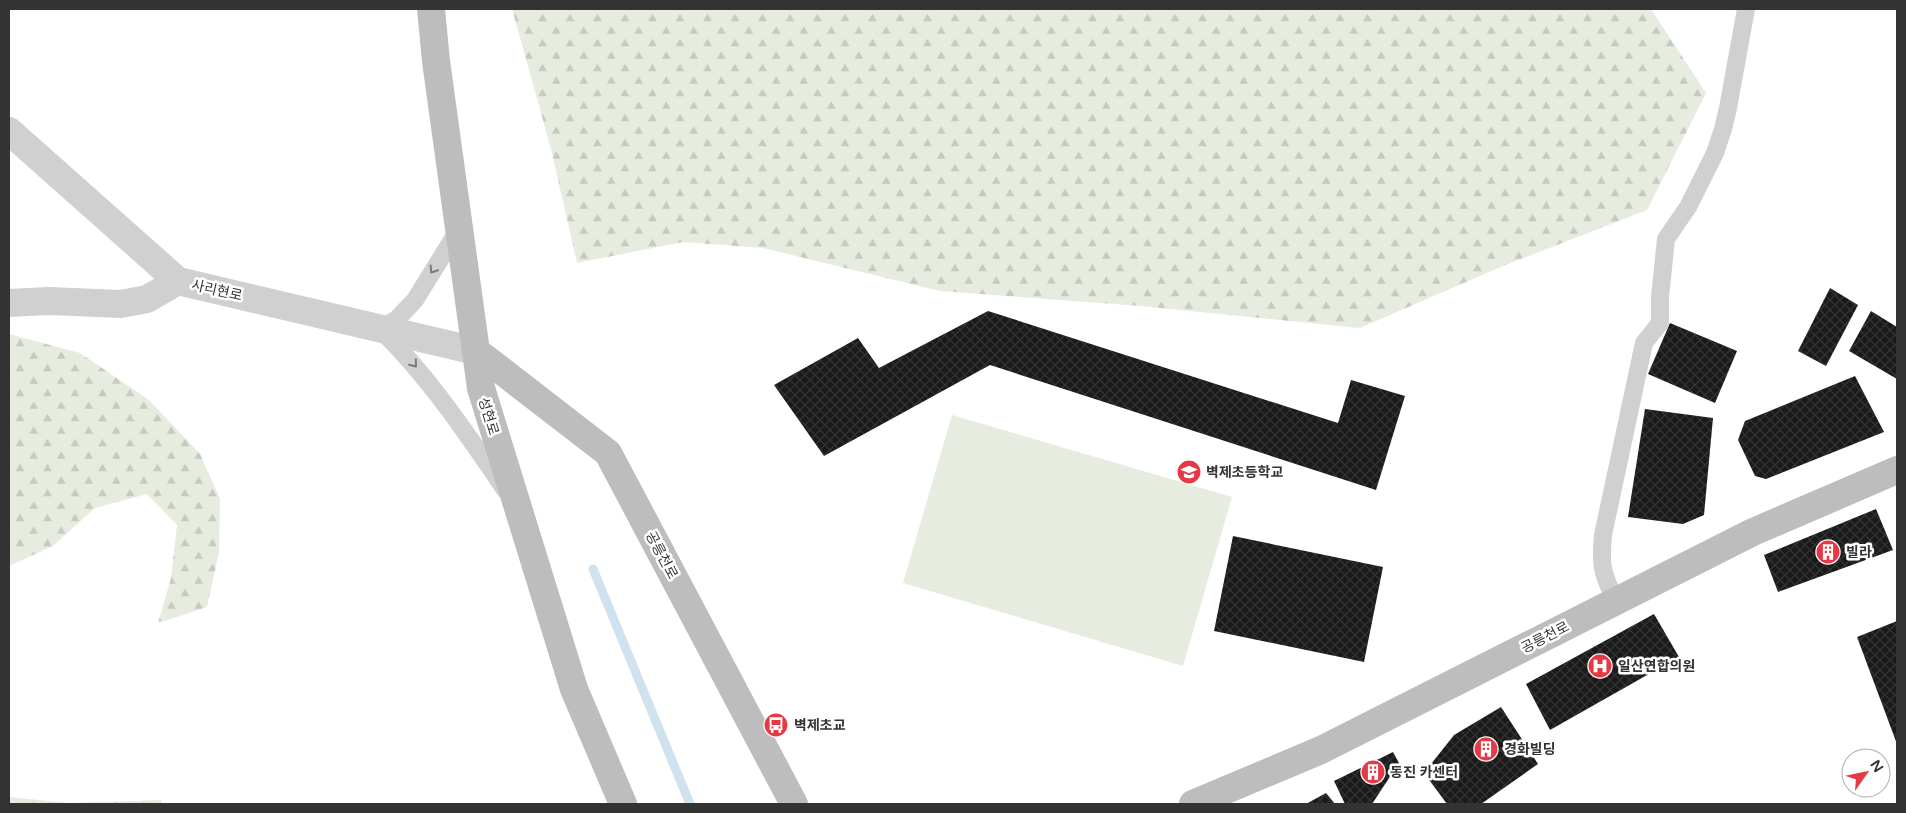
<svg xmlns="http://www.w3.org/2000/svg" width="1906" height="813" viewBox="0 0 1906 813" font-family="'Varela Round','Noto Sans KR',sans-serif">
	<defs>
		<pattern id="forest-firs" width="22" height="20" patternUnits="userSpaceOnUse" patternTransform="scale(1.25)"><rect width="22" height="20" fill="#e6ecdf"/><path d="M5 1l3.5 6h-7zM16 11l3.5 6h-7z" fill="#c6cbc0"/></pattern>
		<pattern id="building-cross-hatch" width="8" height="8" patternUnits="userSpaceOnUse" patternTransform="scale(1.25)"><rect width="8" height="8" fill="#1a1a1a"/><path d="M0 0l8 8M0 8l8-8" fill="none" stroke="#333"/></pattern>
	</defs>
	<rect width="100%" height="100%" fill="#fff"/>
	<g fill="url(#forest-firs)">
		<polygon points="512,9 1651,9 1706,93 1647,210 1503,266 1360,328 1141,306 940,291 763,248 683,242 577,263 551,149"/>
		<polygon points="9,334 80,353 149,400 200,454 220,499 219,552 207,607 158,623 171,578 177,525 147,494 95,508 53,546 9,566"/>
		<polygon points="9,797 68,803 161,800 163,804 9,804"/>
	</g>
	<polygon fill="#e6ecdf" points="952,415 1232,497 1183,666 903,583"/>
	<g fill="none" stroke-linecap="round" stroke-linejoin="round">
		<polyline stroke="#cfe2ee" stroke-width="9" points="593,569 690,804"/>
	</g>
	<g fill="url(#building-cross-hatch)">
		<polygon points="1830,288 1858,305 1826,366 1798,351"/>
		<polygon points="988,311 1338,423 1351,380 1405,396 1376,490 990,365 824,456 774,385 858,338 879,368"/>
		<polygon points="1871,311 1897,327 1897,379 1849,351"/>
		<polygon points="1670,323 1737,351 1715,403 1648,374"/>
		<polygon points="1855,376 1884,432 1766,479 1755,476 1738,440 1745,421"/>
		<polygon points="1645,409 1713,418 1704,515 1683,524 1628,517"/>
		<polygon points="1876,509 1893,550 1778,592 1764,555"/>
		<polygon points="1233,536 1383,567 1364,662 1214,631"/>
		<polygon points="1654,614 1679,657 1550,730 1526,684"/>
		<polygon points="1897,621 1897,744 1857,637"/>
		<polygon points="1501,707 1538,764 1481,804 1447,804 1424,773 1454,735"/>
		<polygon points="1393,752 1399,763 1372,804 1345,804 1334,781"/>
		<polygon points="1326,793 1335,804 1306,804"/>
	</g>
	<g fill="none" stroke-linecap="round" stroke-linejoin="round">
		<g stroke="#d0d0d0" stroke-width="18">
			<path d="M459,229L415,300L397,319L380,329C429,377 467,434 506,491"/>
			<path d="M1616,601C1602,574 1600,565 1603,535L1644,343L1660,323V297L1666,239L1688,207L1715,153L1723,129L1728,108L1746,9"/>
		</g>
		<g stroke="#d0d0d0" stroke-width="28">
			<polyline points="9,131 178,281 476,351"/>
			<polyline points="9,303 49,301 121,304 147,299 178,281"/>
		</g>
		<g stroke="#bdbdbd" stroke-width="28">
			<polyline points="431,9 436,61 481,388 574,689 623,804"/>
			<polyline points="476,351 608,453 794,804"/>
			<polyline points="1193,804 1321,750 1753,532 1897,470"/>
		</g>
	</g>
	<defs><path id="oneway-chevron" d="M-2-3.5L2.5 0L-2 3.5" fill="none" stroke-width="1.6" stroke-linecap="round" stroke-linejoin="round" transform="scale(1.25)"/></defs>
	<g stroke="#7a7a7a">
		<use href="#oneway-chevron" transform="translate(433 270) rotate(122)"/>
		<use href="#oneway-chevron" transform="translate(414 364) rotate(51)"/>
	</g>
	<defs>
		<symbol id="school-disc" viewBox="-11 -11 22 22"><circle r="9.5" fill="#e63946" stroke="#fff"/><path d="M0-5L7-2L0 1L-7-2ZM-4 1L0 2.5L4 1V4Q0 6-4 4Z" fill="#fff"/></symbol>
		<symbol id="building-disc" viewBox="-11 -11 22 22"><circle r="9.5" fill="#e63946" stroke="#fff"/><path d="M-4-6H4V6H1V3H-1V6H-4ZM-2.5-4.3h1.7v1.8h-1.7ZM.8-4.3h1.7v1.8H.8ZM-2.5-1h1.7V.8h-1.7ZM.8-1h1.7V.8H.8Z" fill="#fff"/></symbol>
		<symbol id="hospital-disc" viewBox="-11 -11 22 22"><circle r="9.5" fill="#e63946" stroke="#fff"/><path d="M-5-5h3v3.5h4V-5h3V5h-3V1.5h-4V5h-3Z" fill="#fff"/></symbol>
		<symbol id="bus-disc" viewBox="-11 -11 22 22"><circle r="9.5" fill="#e63946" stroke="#fff"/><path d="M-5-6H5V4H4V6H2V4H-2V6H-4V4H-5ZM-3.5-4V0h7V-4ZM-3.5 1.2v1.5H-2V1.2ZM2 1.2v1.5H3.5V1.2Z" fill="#fff"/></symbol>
	</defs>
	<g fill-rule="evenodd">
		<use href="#school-disc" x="1175" y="458" width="28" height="28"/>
		<use href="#building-disc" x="1814" y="538" width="28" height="28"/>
		<use href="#hospital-disc" x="1586" y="652" width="28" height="28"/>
		<use href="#bus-disc" x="762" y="711" width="28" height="28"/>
		<use href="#building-disc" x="1472" y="735" width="28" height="28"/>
		<use href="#building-disc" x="1359" y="758" width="28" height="28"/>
	</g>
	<g text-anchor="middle" stroke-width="5" stroke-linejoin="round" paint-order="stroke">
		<g font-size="14" fill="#333" stroke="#fff">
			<text transform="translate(217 290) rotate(13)" y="5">사리현로</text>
			<text transform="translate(489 416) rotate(73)" y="5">성현로</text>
			<text transform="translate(662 555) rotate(62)" y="5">공릉천로</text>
			<text transform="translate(1545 637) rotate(-27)" y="5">공릉천로</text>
		</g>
		<g font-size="14" font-weight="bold" fill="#333" stroke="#fff" text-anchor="start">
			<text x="1206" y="477">벽제초등학교</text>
			<text x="1846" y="557">빌라</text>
			<text x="1618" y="671">일산연합의원</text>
			<text x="794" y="730">벽제초교</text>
			<text x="1504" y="754">경화빌딩</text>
			<text x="1390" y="777">동진 카센터</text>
		</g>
	</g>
	<rect width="1906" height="813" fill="none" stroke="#333333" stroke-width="20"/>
	<g transform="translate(1866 773) rotate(57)"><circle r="24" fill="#ffffff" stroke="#adadad"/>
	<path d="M0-4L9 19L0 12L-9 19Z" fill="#e63946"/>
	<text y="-8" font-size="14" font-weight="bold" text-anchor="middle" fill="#333333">N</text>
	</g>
</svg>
